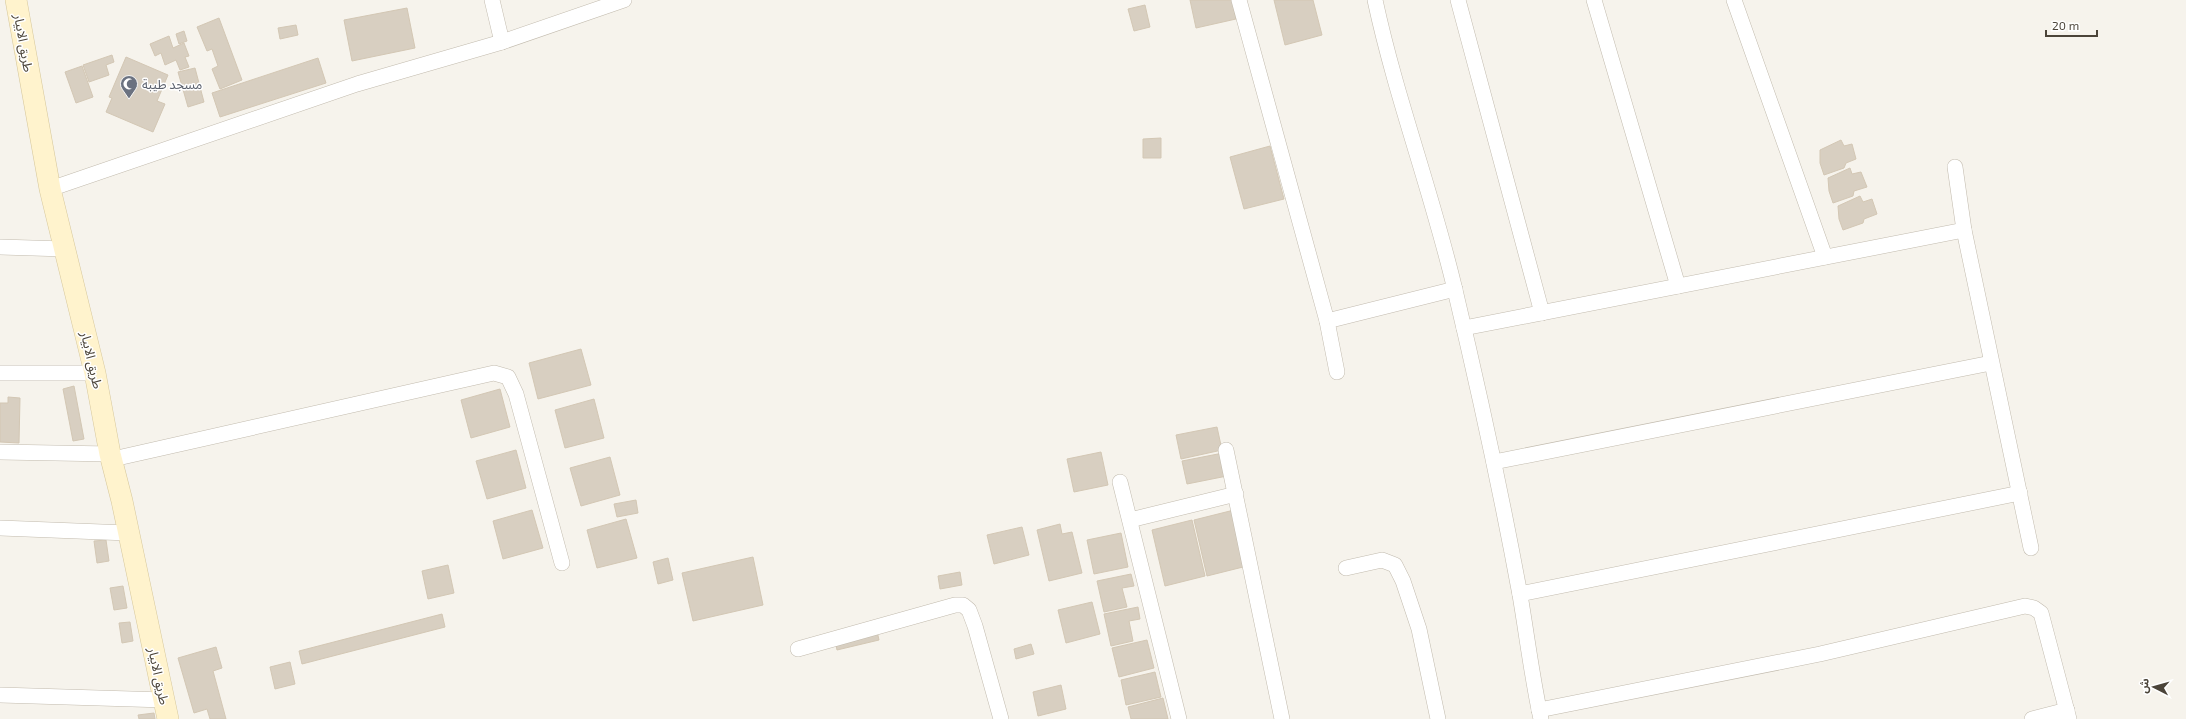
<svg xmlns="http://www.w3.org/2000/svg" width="2186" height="719" viewBox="0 0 2186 719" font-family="'Exo 2','Noto Sans Arabic',sans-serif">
	<rect width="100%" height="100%" fill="#f6f3ec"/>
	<g fill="#d8cfc1" stroke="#d3c7b4">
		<polygon points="1190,0 1232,0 1236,19 1196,28"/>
		<polygon points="1274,0 1313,0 1322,35 1285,45"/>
		<polygon points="1145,5 1150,27 1134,31 1128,9"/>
		<polygon points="407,8 415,48 352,61 344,20"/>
		<polygon points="219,18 242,80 220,89 212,69 218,66 212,49 207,51 197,27"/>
		<polygon points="296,25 298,35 280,39 278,28"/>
		<polygon points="184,31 187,41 179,44 176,34"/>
		<polygon points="169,36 173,48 184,43 189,56 185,57 189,67 180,70 176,60 165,65 161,53 155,56 150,44"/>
		<polygon points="112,55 114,62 106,65 109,75 89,82 83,65"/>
		<polygon points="126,57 168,75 157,101 165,104 153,132 106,112 112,98 109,97"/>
		<polygon points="318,58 326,83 220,117 212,93"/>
		<polygon points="82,66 93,97 76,103 65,72"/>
		<polygon points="195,68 204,102 188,107 178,72"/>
		<polygon points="1161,138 1161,158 1143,158 1143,139"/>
		<polygon points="1841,140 1844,146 1852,144 1856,159 1846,163 1844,168 1824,175 1820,163 1820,150"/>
		<polygon points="1270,146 1284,199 1244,209 1230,157"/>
		<polygon points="1850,168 1852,174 1861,172 1867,187 1854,191 1853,196 1833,203 1829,191 1828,178"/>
		<polygon points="1860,196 1863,202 1872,199 1877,214 1864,219 1863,223 1843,230 1839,219 1838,206"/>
		<polygon points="581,349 591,385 538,399 529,363"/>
		<polygon points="74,386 84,439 73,441 63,389"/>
		<polygon points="500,389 510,427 471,438 461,400"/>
		<polygon points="8,397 20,398 19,443 0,442 0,403 8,403"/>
		<polygon points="594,399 604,438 565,448 555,410"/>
		<polygon points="1217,427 1222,450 1181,459 1176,435"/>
		<polygon points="516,450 526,488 487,499 476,461"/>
		<polygon points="1101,452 1108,485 1074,492 1067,459"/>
		<polygon points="1223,453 1227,476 1187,484 1182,461"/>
		<polygon points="610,457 620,495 581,506 570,468"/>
		<polygon points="636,500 638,513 617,517 614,504"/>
		<polygon points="532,510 543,548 503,559 493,521"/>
		<polygon points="1234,510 1247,566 1207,576 1194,520"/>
		<polygon points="626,519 637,558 597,568 587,530"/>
		<polygon points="1192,520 1205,576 1165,586 1152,530"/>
		<polygon points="1060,524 1062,534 1072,532 1082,573 1049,581 1037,530"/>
		<polygon points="1022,527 1029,555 994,564 987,535"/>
		<polygon points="1121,533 1128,567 1094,574 1087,540"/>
		<polygon points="106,540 109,561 97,563 94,541"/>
		<polygon points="753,557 763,605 693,621 682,573"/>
		<polygon points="668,558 673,580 658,584 653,562"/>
		<polygon points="448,565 454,593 428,599 422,571"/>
		<polygon points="960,572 962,585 940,589 938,576"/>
		<polygon points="1131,574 1134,586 1122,588 1127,607 1104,612 1097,581"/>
		<polygon points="123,586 127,608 114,610 110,588"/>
		<polygon points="1092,602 1100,634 1066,643 1058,610"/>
		<polygon points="1138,607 1140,619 1129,621 1133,641 1111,646 1104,614"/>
		<polygon points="442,614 445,627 302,664 299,651"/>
		<polygon points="130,622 133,641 122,643 119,623"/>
		<polygon points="877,631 879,640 837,650 835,641"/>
		<polygon points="1147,640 1154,668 1119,677 1112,648"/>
		<polygon points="1031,644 1034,654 1016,659 1014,649"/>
		<polygon points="216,647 222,668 213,671 226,719 210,719 207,709 194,713 178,658"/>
		<polygon points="290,662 295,684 275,689 270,667"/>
		<polygon points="1155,672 1161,697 1126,705 1121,680"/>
		<polygon points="1061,685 1066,709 1038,716 1033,692"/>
		<polygon points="1163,698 1168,719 1131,719 1128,707"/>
		<polygon points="154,713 155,719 139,719 138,715"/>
	</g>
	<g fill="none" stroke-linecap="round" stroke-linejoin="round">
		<defs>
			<g id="minor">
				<polyline points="492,0 502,42"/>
				<polyline points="1239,0 1327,321 1337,372"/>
				<path d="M1375,0C1396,98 1432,192 1455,290C1479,391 1501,492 1520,595C1527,636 1532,678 1541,719"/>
				<polyline points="1458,0 1542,313"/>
				<polyline points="1594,0 1678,286"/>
				<polyline points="1734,0 1825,257"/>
				<polyline points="1955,167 1964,230 2031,548"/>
				<polyline points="50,189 357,84 502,42 624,0"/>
				<polyline points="0,247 65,249"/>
				<polyline points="1327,321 1455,289"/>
				<polyline points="1464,328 1964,230"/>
				<polyline points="0,373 95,373"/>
				<polyline points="1226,450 1282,719"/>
				<polyline points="0,452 110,454"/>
				<polyline points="113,459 494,373 508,377 516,394 562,563"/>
				<polyline points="1494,462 1991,363"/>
				<polyline points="1120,482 1179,719"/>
				<polyline points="1130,520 1236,494"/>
				<polyline points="0,528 128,533"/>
				<polyline points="1346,568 1382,560 1395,565 1403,581 1419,629 1438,719"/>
				<polyline points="1520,594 2020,493"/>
				<polyline points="798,649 955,605 963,605 969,610 975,626 1001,719"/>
				<polyline points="0,695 165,700"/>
				<polyline points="1539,710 1820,654 2025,606 2034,608 2041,613 2069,719"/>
				<polyline points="2032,719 2067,710"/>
			</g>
			<polyline id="secondary" points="16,0 50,189 95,373 110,454 122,501 168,719"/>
		</defs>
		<use href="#minor" stroke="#c2bbae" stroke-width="16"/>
		<use href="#secondary" stroke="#d6c79b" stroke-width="22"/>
		<use href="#minor" stroke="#fff" stroke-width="15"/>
		<use href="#secondary" stroke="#fff3cd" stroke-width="21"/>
	</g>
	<defs>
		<symbol id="mosque-pin" viewBox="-11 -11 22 30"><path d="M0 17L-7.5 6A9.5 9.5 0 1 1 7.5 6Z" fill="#6b7280" stroke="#fff"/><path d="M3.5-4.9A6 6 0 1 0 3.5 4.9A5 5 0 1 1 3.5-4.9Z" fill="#fff"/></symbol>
	</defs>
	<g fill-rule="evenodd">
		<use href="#mosque-pin" x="119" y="74" width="20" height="27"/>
	</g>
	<g text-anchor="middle" stroke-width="3" stroke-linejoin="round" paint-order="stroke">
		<g font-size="13" fill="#4b4439" stroke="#fff">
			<text transform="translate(24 43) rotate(80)" y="5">طريق الابيار</text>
			<text transform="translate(92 360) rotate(77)" y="5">طريق الابيار</text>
			<text transform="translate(159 676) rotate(78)" y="5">طريق الابيار</text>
		</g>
		<g font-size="13" fill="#5b616d" stroke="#fff" text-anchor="start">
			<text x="142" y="89">مسجد طيبة</text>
		</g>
	</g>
	<g transform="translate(2154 687) rotate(276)" stroke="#ffffff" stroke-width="3" paint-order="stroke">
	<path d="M0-3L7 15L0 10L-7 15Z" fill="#4b4439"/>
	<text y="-6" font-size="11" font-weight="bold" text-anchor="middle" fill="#4b4439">ش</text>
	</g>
	<path d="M2046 30v6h51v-6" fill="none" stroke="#4b4439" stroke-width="2"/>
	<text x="2052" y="30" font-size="12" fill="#4b4439" stroke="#ffffff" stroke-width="3" paint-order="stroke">20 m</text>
</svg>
